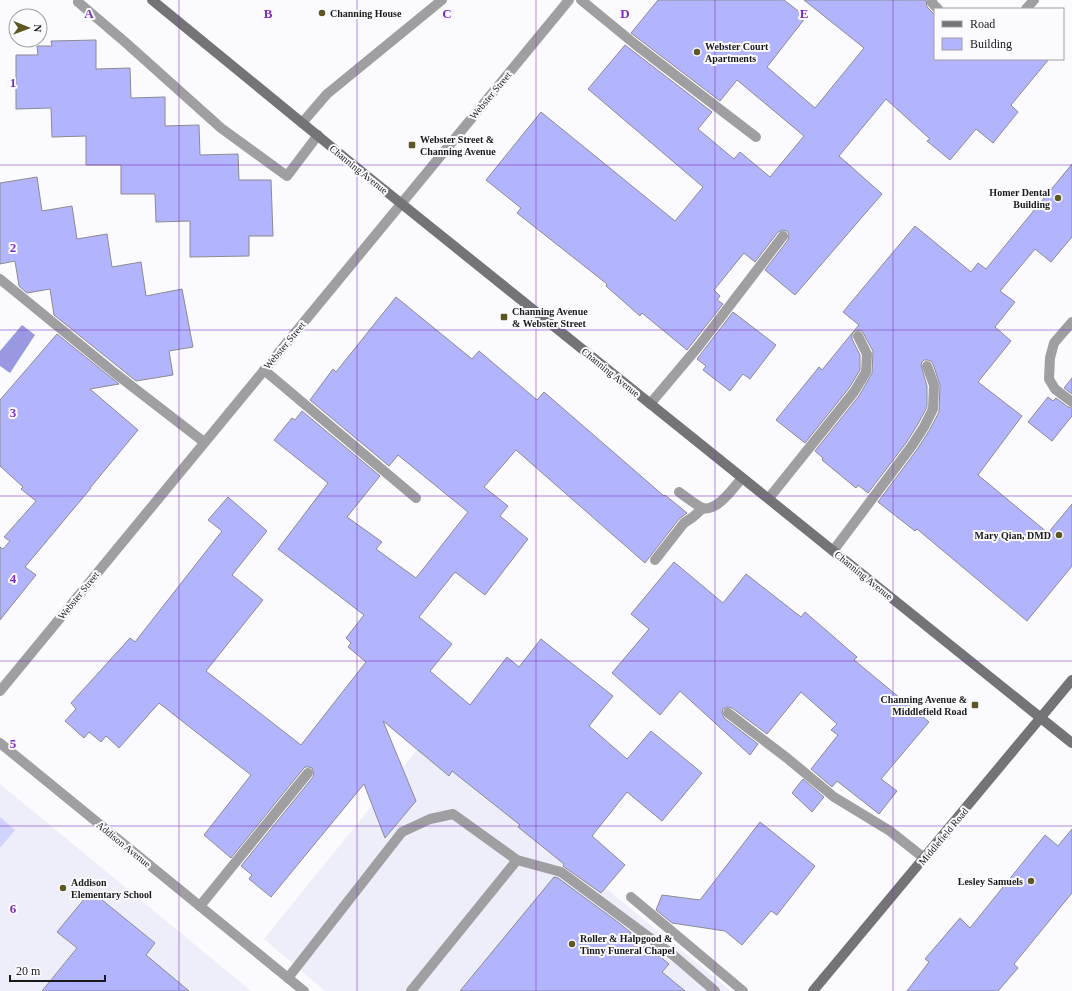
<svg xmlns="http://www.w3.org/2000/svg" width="1072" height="991" viewBox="0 0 1072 991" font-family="'Times New Roman',serif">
	<rect width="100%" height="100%" fill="#fafaff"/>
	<g fill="#edeef9">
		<polygon points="425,740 731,991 325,991 264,939"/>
		<polygon points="0,784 251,991 0,991"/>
	</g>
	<polygon fill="#d0d3fd" points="0,817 15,830 0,848"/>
	<polygon fill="#9899e0" points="22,325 35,335 10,373 0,366 0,351"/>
	<g fill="#b2b5fe" stroke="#8b8b8f">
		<polygon points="658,0 784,0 806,17 767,67 815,108 864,48 804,0 926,0 927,7 935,15 935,59 1049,59 1011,105 1018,112 993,143 976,129 950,160 927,141 930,139 886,99 839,156 882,194 795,295 765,270 788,240 789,234 787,231 783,230 778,232 755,262 744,253 714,290 720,296 717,300 723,304 687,350 642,313 640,316 606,286 607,284 517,213 521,208 486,180 541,112 675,221 703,187 588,89 625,45 712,112 698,129 734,159 740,152 770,177 804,136 737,80 720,101 631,33"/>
		<polygon points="96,40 96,69 130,68 131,98 165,97 165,126 199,125 200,155 238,154 239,180 271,180 273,236 249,236 249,256 190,257 190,221 156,222 155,194 121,194 121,165 86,165 86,136 52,137 51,108 16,109 16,55 38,55 37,46 52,46 51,41"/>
		<polygon points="1072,164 1072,237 1051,262 1035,249 1000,291 1015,302 995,327 1011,341 978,382 1022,416 978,475 1048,533 1072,504 1072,566 1027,621 917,529 915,531 878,502 916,451 929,431 939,412 940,385 933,364 931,361 928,360 924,360 922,362 921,365 927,386 927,407 918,424 906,443 868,493 858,485 856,488 822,460 823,458 815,451 859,396 872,373 873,351 862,331 858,330 853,332 859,325 843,312 915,226 971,272 978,263 986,269"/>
		<polygon points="37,177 42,211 72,206 77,239 107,234 112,267 141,262 146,296 182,289 193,347 169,351 173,375 136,381 54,315 50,289 27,293 19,286 15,261 0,264 0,183"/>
		<polygon points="396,297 472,359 479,351 537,400 544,392 664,496 665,495 687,513 679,519 645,563 516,450 484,487 508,506 500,516 528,539 485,595 455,572 419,617 452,644 430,671 470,705 507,657 519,667 541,639 613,696 589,726 627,759 651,731 702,773 662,821 627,792 592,836 625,865 601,893 563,866 564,864 518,827 520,825 452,771 449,776 383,721 416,801 385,838 364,784 271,897 249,879 252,875 241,866 313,777 314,774 312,768 309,767 305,767 303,769 231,858 204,835 251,775 159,703 119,748 106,736 101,742 89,732 84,738 65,721 76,709 71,703 130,638 135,642 222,531 208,520 228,497 267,531 232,575 263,600 206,671 301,745 366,662 348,647 351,643 346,638 364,615 278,549 328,483 274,440 292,418 295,420 302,411 380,476 347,517 382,542 376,549 416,578 468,512 398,455 389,466 310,400 333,369 336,372"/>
		<polygon points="733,312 776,345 750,379 743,374 730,391 703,370 706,366 697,359"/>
		<polygon points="853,332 852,335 852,339 860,355 860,370 849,388 805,443 776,420 819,367 822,370"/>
		<polygon points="57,334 119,384 90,389 138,430 90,488 91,488 25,567 36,575 0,620 0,547 3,549 10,541 4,537 36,501 21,489 23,487 0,466 0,400"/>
		<polygon points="1072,378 1072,394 1064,388"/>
		<polygon points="1048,397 1053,401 1056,398 1068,407 1072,408 1072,416 1052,441 1028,422"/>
		<polygon points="674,562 723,603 746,574 801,617 805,612 857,657 854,660 929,722 881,779 897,791 879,814 837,781 832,787 811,769 838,735 831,730 837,724 801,692 767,734 732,708 728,707 723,709 722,713 724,718 758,744 750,755 680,691 660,715 612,673 649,629 631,614"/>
		<polygon points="803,779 824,797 812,812 792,793"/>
		<polygon points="760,822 815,866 777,915 771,911 742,945 725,931 672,923 656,910 662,895 700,900"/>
		<polygon points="1072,829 1072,893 1014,964 1018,968 998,991 907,991 929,962 925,959 960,918 970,928 1045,835 1058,846"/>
		<polygon points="554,877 558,878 619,923 669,964 662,972 685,991 460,991"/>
		<polygon points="91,891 155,943 146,955 189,991 42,991 77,948 57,932"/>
	</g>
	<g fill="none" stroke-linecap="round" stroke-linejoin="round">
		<g stroke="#9f9fa1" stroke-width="10">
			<polyline points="79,0 78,2 125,42 221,128 287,176 318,135"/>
			<polyline points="581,0 636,45 756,137"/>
			<polyline points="932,0 932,3 938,9"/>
			<polyline points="1026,9 1034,0"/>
			<polyline points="302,123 327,94 442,0"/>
			<polyline points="0,279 116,374 204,442"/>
			<polyline points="1072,322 1054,343 1050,358 1049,379 1055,389 1072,402"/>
			<polyline points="264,370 416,498"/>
			<polyline points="650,404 698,347 783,236"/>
			<path d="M679,492C683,495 699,507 703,508C717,512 734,487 742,478"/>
			<polyline points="769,498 854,392 866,372 867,354 858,336"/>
			<polyline points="833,551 911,447 924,427 933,409 934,385 927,366"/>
			<polyline points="655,560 684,523 693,517 703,508"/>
			<polyline points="728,713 787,758 834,797 890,831 924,858"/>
			<polyline points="631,897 743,991"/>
			<polyline points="200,906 308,773"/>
			<polyline points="288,978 402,832 430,819 453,814 517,860"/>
			<polyline points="411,991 517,860 561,872 673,955 715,991"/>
		</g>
		<g stroke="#9f9fa1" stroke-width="10">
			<polyline points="0,691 569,0"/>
			<polyline points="0,743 304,991"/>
		</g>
		<g stroke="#747477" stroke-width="10">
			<polyline points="152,0 367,176 1072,743"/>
			<polyline points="813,991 1072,680"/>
		</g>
	</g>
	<path fill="none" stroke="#7b2cbf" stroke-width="1" stroke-opacity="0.55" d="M179,0V991M357,0V991M536,0V991M715,0V991M893,0V991M0,165H1072M0,330H1072M0,496H1072M0,661H1072M0,826H1072"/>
	<g fill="#5e5724" stroke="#fafaff" stroke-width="1.5">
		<circle cx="322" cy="13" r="4"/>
		<circle cx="697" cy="52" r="4"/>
		<rect x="408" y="141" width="8" height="8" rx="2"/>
		<circle cx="1058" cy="198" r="4"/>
		<rect x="500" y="313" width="8" height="8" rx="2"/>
		<circle cx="1059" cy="535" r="4"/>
		<rect x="971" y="701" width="8" height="8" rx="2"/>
		<circle cx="1031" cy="881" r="4"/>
		<circle cx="63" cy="888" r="4"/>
		<circle cx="572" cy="944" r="4"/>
	</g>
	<g text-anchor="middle" stroke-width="4" stroke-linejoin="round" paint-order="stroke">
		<g font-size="10" font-weight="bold" fill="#1a1a1b" stroke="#fafaff" text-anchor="start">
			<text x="330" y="17">Channing House</text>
			<text x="705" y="50">Webster Court<tspan x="705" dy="12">Apartments</tspan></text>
			<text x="420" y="143">Webster Street &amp;<tspan x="420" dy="12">Channing Avenue</tspan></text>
			<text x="1050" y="196" text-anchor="end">Homer Dental<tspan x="1050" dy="12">Building</tspan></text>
			<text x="512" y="315">Channing Avenue<tspan x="512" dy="12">&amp; Webster Street</tspan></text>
			<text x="1051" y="539" text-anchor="end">Mary Qian, DMD</text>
			<text x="967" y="703" text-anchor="end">Channing Avenue &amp;<tspan x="967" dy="12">Middlefield Road</tspan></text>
			<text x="1023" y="885" text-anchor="end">Lesley Samuels</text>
			<text x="71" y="886">Addison<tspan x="71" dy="12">Elementary School</tspan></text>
			<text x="580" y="942">Roller &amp; Halpgood &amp;<tspan x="580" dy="12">Tinny Funeral Chapel</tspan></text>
		</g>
		<g font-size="10" fill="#1a1a1b" stroke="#fafaff">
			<text transform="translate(490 95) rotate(-50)" y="4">Webster Street</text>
			<text transform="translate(359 169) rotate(39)" y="4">Channing Avenue</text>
			<text transform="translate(284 345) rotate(-50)" y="4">Webster Street</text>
			<text transform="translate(611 372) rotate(39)" y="4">Channing Avenue</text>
			<text transform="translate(864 575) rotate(39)" y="4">Channing Avenue</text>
			<text transform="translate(78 595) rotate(-51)" y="4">Webster Street</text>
			<text transform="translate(943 836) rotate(-50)" y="4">Middlefield Road</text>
			<text transform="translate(124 844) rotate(39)" y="4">Addison Avenue</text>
		</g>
	</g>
	<g font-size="13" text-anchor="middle" font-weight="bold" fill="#7b2cbf" stroke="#fafaff" stroke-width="4" stroke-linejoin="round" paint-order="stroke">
		<text x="89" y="18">A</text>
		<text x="268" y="18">B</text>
		<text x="447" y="18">C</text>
		<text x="625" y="18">D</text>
		<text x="804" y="18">E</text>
		<text x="13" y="87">1</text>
		<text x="13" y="252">2</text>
		<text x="13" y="417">3</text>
		<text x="13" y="583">4</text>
		<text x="13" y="748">5</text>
		<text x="13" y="913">6</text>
	</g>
	<rect x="934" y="8" width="130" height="52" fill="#fafaff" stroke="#a0a0a4"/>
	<rect x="942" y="21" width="20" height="6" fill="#747477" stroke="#a0a0a4"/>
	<text x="970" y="28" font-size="12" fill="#1a1a1b">Road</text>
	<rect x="942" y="38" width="20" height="12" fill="#b2b5fe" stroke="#a0a0a4"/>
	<text x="970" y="48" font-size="12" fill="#1a1a1b">Building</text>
	<g transform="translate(28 28) rotate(91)"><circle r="19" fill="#fafaff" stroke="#a0a0a4"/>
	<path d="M0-3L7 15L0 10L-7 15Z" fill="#5e5724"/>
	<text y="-6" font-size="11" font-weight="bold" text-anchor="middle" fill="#1a1a1b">N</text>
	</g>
	<path d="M10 975v6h95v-6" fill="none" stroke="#1a1a1b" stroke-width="2"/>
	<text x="16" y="975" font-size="12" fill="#1a1a1b" stroke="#fafaff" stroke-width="3" paint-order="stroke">20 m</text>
</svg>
